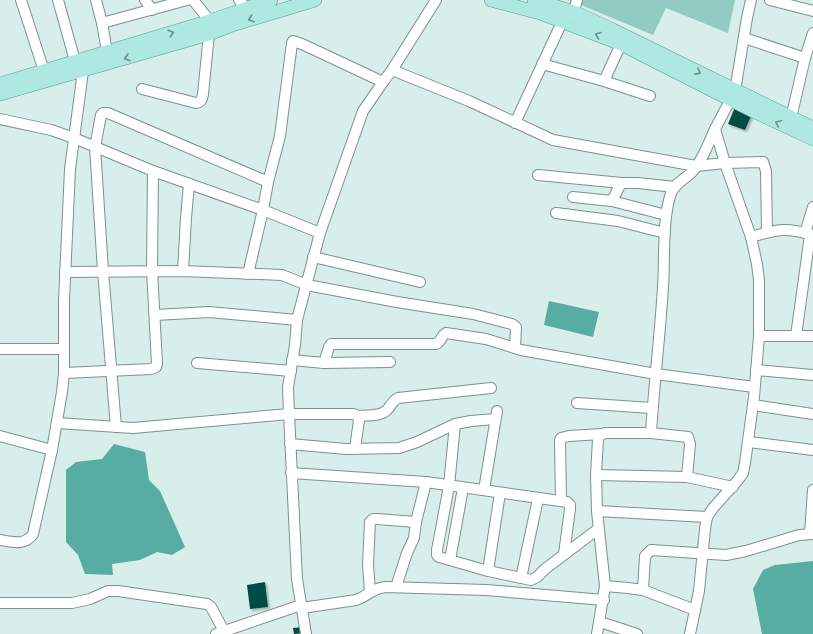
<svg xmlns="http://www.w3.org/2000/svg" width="813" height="634" viewBox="0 0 813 634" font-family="'Alegreya Sans',sans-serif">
	<defs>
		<filter id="shadow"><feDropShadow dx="2" dy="2" stdDeviation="1" flood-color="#0004"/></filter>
	</defs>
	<rect width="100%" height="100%" fill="#d8eeeb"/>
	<polygon fill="#92cbc3" points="569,0 735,0 728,33 666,8 653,35"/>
	<g fill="#58ada3">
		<polygon points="549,301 599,312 593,337 544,325"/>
		<polygon points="114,444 145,452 149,480 160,491 185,547 172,555 157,552 140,560 112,564 113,575 85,574 78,555 66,542 66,470 76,462 102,459"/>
		<polygon points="813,561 813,634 762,634 753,589 763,570 775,565"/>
	</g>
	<g fill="#004e47" filter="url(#shadow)">
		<polygon points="735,107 752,114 745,130 728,124"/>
		<polygon points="265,582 268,607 250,609 247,585"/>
		<polygon points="303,627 304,633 294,634 293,628"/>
	</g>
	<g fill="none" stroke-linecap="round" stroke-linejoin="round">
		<defs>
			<g id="minor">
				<polyline points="21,0 44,71"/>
				<polyline points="58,0 75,61"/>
				<polyline points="96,0 102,23 108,57"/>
				<polyline points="145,0 152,10"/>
				<polyline points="193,0 210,21"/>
				<polyline points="239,0 246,8"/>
				<polyline points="770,0 813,11"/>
				<polyline points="572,17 577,0"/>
				<polyline points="102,23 187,0"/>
				<polyline points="744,38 805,58"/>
				<polyline points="542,64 604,81 650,96"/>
				<polyline points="392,70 469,101 553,140 696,166 725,163 763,162 766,171 767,232"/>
				<polyline points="604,81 621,44"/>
				<path d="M142,89L196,103C202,102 202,99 203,94L209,34"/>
				<polyline points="791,118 805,58 813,33"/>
				<polyline points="0,119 51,130 74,138 153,171 263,210 320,233"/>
				<polyline points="515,123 562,22"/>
				<polyline points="538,175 622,183"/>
				<polyline points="573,197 612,201 666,215"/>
				<polyline points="612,201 619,187 622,183 638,183 675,187"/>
				<polyline points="556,213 618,221 665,233"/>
				<polyline points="805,233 813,207"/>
				<path d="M751,237C778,229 786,227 813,235"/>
				<polyline points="313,257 420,282"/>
				<polyline points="183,271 186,218 189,184"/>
				<polyline points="65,272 183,271 282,275 307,285 397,302 473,314 512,324 516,327 515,348"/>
				<polyline points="248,274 263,210 268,182 280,136 292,43 293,41 302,44 383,82"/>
				<polyline points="155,315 209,312 297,320"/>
				<polyline points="759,336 813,336"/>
				<polyline points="796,336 810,235"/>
				<polyline points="0,349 63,349"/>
				<path d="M292,360L324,363L329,347L331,344H436C441,342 441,336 446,333L486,339L521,350L656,374L754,387"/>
				<polyline points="197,363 291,371"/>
				<polyline points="324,363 390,362"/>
				<polyline points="756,370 813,375"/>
				<polyline points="64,373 151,369 156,367 157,364 152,270 153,171"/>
				<polyline points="577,403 652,408"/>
				<polyline points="753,405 813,414"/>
				<path d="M358,416C367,415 380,417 387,410C391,406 392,401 398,398L491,388"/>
				<polyline points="57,423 133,428 289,414 354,414 358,416 359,420 355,449"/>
				<polyline points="455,424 449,486 437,550 437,555 439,557 488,571 531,580 537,577 545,569 598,529"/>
				<polyline points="116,427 103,271 95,147 101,115 103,113 108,113 268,182"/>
				<path d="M651,433C654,384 660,336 663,287C665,258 662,220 671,193C674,184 685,179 692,172C702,162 709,142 715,129"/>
				<path d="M0,436L52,450L33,534C25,546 12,542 0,540"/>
				<polyline points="749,442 813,450"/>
				<polyline points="290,444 346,449 399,448 417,442 455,424 471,421 495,419"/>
				<polyline points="52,450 62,392 64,373 64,301 70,169 83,71"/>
				<polyline points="291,473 426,482"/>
				<polyline points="596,475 687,477 733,487"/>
				<polyline points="484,490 497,411"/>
				<polyline points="561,501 560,440 561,438 569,436 601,434"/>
				<polyline points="597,511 707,517"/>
				<polyline points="810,534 813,490"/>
				<polyline points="450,560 463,488"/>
				<polyline points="488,571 500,493"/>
				<polyline points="521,578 538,499"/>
				<polyline points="605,586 628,588 643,590 695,610"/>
				<polyline points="396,587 407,553 414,538 416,522 426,482 567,502 570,505 570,509 564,554"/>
				<polyline points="643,590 645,556 651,550 726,555 746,551 799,535 813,534"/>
				<polyline points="370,592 368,565 370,522 373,519 377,519 416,522"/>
				<polyline points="0,603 72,603 90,599 108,591 118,591 207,604 211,607 224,631"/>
				<path d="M302,608L356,600C369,596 370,589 385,587L486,590L604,600"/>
				<polyline points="600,622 637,634"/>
				<polyline points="216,634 301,605"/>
				<polyline points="306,634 297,579 289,414 288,387 295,345 297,320 320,233 363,111 383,82 392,70 436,0"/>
				<polyline points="597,634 605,586 597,511 596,475 598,439 599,436 605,433 651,433 688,437 690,444 687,477"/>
				<polyline points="690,634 699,591 705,529 707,517 713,508 738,480 743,473 745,463 754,397 759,336 759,280 757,264 751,237 725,163 715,129 735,91 747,18 751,0"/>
			</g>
			<g id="major">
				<polyline points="491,0 540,13 621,44 751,110 813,139"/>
				<polyline points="534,0 574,12 613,30 813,128"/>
				<polyline points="0,84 210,21 271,0"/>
				<polyline points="0,94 209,34 232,25 315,0"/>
			</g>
		</defs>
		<use href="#minor" stroke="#7c918d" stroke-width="12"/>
		<use href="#major" stroke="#569a91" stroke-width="14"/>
		<use href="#minor" stroke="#fff" stroke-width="10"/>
		<use href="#major" stroke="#ade9e2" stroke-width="13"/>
	</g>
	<defs><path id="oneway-chevron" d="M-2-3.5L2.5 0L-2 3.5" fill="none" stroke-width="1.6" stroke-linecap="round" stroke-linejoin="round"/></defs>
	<g stroke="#6b8f8b">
		<use href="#oneway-chevron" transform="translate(251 19) rotate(162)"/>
		<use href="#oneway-chevron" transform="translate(171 33) rotate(-17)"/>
		<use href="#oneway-chevron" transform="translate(598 35) rotate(-159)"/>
		<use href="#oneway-chevron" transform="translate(127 58) rotate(164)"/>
		<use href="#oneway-chevron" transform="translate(698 72) rotate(27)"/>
		<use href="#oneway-chevron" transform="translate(778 123) rotate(-155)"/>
	</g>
</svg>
